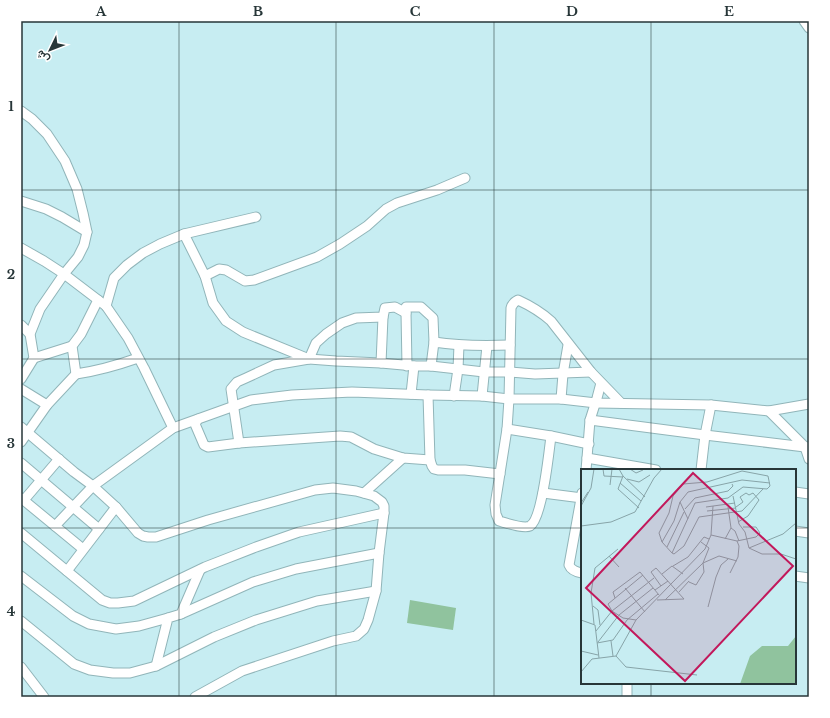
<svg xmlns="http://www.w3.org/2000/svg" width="830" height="718" viewBox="0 0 830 718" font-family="'Libre Baskerville',Vazirmatn,serif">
	<rect width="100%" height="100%" fill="#c7edf2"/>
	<polygon fill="#90c39e" points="410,600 456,608 453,630 407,623"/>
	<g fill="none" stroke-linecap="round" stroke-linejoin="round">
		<defs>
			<g id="street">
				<polyline points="804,21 809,28"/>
				<polyline points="21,111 32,119 47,134 65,161 77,189 83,213 87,232 84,245 78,257 64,274 40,309 30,334 34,358 21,379"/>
				<polyline points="21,201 46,209 62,217 87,232"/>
				<polyline points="184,234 205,276 213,303 226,321 243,332 309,359 336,361 381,363 414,366 431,366 484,372 510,372 535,374 591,372"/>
				<polyline points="21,248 44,261 64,274 106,306 128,338 144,368 173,428"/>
				<polyline points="205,276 219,269 226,270 245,281 254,280 317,257 340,244 367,226 386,209 397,203 437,190 465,178"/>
				<path d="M98,300L81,334L72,346L76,374C97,371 118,365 138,358"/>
				<polyline points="106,306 114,278 127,265 143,253 160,244 184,234 256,217"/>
				<polyline points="406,313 407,366"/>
				<polyline points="21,325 30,334"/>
				<polyline points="34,358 72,346"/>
				<polyline points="381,363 383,317"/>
				<path d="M431,366L434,342C460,346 485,346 510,345"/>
				<polyline points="21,389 47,405"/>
				<polyline points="411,394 414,366"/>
				<polyline points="428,395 430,460 432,466 434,469 438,470 465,470 500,474"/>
				<polyline points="454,396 458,369 459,345"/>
				<polyline points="482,396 487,346"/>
				<polyline points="561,399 563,374 568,345"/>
				<polyline points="769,411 805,447 809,459"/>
				<polyline points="198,419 195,424 204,445 208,447 239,443 340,436 351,437 374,449 403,458 430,460"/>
				<polyline points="590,420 705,435 805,447 809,447"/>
				<polyline points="21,427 74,472 93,486 116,507 138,533 143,536 148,537 156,537 208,520 315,490 333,488 356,491 374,496 382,502 384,506 384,513 379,553 376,591 368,620 364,629 356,636 333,641 242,671 195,697"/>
				<polyline points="507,429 551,436 589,444"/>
				<path d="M551,436C549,452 542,519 530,526C524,529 506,523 499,521L496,514L495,505L507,429L509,399L511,308C512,304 514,302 518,300C531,306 541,312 551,321L591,372L621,403"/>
				<polyline points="21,442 47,405 76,374"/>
				<polyline points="239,443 231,389 237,382 246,378 274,365 309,359 316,343 326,334 342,323 356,318 383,317 385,308 395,307 406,313 406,307 421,307 433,318 434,342"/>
				<polyline points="587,458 656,470"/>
				<polyline points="21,463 99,529"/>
				<polyline points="586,470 587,458 590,420 597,398 601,383"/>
				<polyline points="701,470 705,435 711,405"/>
				<polyline points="795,492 809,494"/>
				<polyline points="364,493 403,458"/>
				<polyline points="543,493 582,498"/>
				<path d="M582,493L569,565C571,570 576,572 582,573"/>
				<polyline points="21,498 83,549"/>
				<polyline points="24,500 59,459"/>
				<polyline points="55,526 93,486 173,428 251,400 292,395 352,392 428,395 482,396 509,399 561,399 596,403 711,405 769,411 809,404"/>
				<polyline points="795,531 809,533"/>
				<polyline points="21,533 102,600 110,603 118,603 134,601 205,567 256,547 299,532 384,513"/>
				<polyline points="67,571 116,507"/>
				<polyline points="21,576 73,616 89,624 116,629 139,626 168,618"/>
				<polyline points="795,576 809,578"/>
				<polyline points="181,614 253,582 296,569 379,553"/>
				<polyline points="21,621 74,664 90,670 113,673 130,673 156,666 214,637 256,620 317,601 376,591"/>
				<polyline points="156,666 168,618 181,614 200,570"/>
				<polyline points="21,667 44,697"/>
				<polyline points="627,697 627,683"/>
			</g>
		</defs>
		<use href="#street" stroke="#91b5b9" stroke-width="11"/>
		<use href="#street" stroke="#fff" stroke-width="9"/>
	</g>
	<path fill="none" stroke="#273638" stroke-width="1" stroke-opacity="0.55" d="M179,21V697M336,21V697M494,21V697M651,21V470M21,190H809M21,359H809M21,528H582M795,528H809M651,683V697"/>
	<g transform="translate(581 469)">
		<rect width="215" height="215" fill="#c7edf2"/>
		<path d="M215,167V215H159L169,187L181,177H207Z" fill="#90c39e"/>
		<path fill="none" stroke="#87a4a8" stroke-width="1" d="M22,0L23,7L42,8M38,0L42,7L37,20L58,39M49,0L55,4L62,1M42,7L64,28M46,10L58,13L69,6M39,14L60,32M29,16L31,0M152,27L158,55L164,63L168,79L181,85H200L215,90M99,33L107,50M0,34L7,23M0,37L10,19L13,0M125,38L154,34M147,38L150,59M155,38L162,33L159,28L165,24L168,26L172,24L178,31L167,47L157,53M104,40L114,29L147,22L152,17L151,15M126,42L155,39M0,57L30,53L54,43L73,9L81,0M130,66L156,72L175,68L179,64L175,58H162M144,70L150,59L154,62L158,72M81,73L93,52L99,33L107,23L161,11L189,14M86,78L103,43M168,79L202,65L215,54M91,84L114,34L147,29L162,18L186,20L189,17L187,7L161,2L126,13L102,15L92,27L88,44L78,64L81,73L91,84L93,85L103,77L118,48L161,42L182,20M28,87L38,98M92,97L107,88L123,68L128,70M149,104L157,88L158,77L156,72M81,105L91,97L102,105M108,113L115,116L123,103L122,94L128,79L120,73M44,119L64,143M74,121L87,112M98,123L108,112M34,129L32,123L59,103L78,126M76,131L103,130L75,99L70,103L80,117M84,131L122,94L138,87L156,92M12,137L17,141L19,156M127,138L135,108L140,96L147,90M0,151L14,156L18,189M55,151L42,149L31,142L27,135L62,106M13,155L10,124L14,99L37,80M15,162L31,142L73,109M30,172L32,187M17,173L38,146L72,119M16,174L32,171L46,151L77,125M0,182L17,186M35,187L55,151L124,80L130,66L132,37M0,203L11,190L35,187L45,198L116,206"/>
		<path fill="#c2185b" fill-opacity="0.15" stroke="#c2185b" stroke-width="2" d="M112,4L212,97L104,212L5,119Z"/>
		<rect width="215" height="215" fill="none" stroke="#273638" stroke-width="2"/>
	</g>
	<rect width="830" height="718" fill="none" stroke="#ffffff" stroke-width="44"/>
	<g transform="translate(50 50) rotate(227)" stroke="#ffffff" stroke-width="3" paint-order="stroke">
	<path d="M0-3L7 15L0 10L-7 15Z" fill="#273638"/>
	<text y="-6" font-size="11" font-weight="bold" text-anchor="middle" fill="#273638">ش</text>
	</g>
	<rect x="22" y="22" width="786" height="674" fill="none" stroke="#273638" stroke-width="1.5"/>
	<g font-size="13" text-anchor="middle" font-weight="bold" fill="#273638">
		<text x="101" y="16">A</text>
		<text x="258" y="16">B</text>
		<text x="415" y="16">C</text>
		<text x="572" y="16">D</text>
		<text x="729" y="16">E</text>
		<text x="11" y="111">1</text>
		<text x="11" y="279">2</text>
		<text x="11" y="448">3</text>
		<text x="11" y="616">4</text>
	</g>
</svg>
